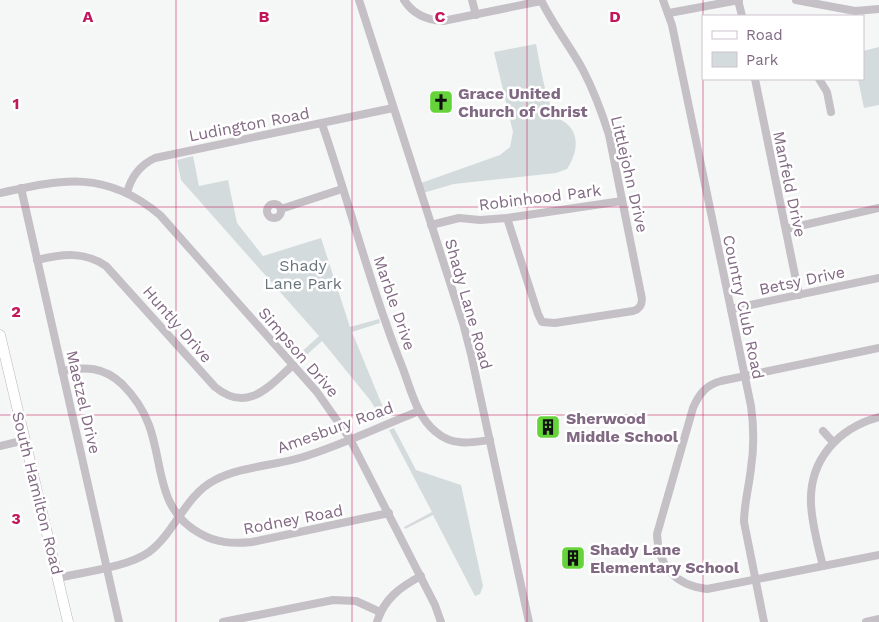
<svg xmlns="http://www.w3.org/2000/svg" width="879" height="622" viewBox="0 0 879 622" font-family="'Work Sans',sans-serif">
	<rect width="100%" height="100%" fill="#f5f7f6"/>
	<g fill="#d4dbdc">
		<path d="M536,44C540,64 543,85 550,104C555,118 557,116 567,124C581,136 576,156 567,169L556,173L454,184L423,193L421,183L500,155L510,147L513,132L494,52Z"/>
		<polygon points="879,47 879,105 864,108 858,79 863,79 863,51"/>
		<polygon points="193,156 199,186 228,180 237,223 263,256 321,238 350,327 379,319 380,323 352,332 387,417 382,419 370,400 322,341 300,361 296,357 319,336 181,180 177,160"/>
		<polygon points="394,428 416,470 461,485 483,586 480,594 475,596 433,515 405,529 404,527 432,512 389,430"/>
	</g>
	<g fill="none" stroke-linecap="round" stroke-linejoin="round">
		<defs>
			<polyline id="major" points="0,335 68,622"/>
		</defs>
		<use href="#major" stroke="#bab2ba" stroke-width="11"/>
		<g stroke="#c5bfc6" stroke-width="8">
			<polyline points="359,0 463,323 471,354 529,622"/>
			<path d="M404,0C413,14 426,20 443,21L541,1"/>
			<polyline points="472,0 476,15"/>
			<path d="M663,0L672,25L751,406C754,427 754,448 751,468C749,487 744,504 744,522L764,622"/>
			<polyline points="738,0 742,16"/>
			<polyline points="796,0 855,11 879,9"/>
			<polyline points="669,13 739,0"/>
			<polyline points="755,79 799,295"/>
			<polyline points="819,79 827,92 831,112"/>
			<path d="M322,124C350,205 371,289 403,369C411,390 417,417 436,432C452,446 470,443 490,440"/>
			<polyline points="21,188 119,622"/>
			<path d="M0,193C63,179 106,170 160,215L317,392L350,439L435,605L441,622"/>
			<path d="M127,193C131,177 140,165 155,158L393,108"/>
			<circle cx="274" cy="211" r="7"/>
			<polyline points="281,209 342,189"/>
			<path d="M507,218L538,314L542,322L555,323L633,311C642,308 643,302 641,294L609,135C602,113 594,91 583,70C570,46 553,25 541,0"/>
			<polyline points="431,225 459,218 480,220 507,218 622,201"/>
			<polyline points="786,229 879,208"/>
			<path d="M37,260C62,254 84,251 106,266L215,387C248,414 269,386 293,365"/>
			<polyline points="731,309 879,278"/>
			<path d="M879,348L721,381C706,385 699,394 693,408L657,534C658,566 675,585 707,589L879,555"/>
			<path d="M62,371C85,366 104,367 122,384C134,396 143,409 149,425C164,466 156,510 201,534C217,543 233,544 252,542L389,513"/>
			<polyline points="823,431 833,442"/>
			<polyline points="0,446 25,440"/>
			<path d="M823,566C818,546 812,525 811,504C809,460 838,428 879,417"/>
			<path d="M58,578C84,572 128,567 149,552C175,533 185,495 215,480C242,466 274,466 303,457C342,445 381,426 419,411"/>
			<polyline points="223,622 333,600 356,601 380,612"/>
			<path d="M377,622C384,599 400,587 421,576"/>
			<polyline points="866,622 879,619"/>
		</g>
		<use href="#major" stroke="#fff" stroke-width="10"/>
	</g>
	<path fill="none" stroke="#c2185b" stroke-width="1" stroke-opacity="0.55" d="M176,0V622M352,0V622M527,0V622M703,0V16M703,79V622M0,207H879M0,415H879"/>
	<defs>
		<symbol id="church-square" viewBox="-11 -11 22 22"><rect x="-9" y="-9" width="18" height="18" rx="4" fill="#65d33a" stroke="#fff"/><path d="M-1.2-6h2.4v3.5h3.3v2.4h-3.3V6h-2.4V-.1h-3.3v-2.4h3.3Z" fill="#111"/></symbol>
		<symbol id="building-square" viewBox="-11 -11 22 22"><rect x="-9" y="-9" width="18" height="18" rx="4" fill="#65d33a" stroke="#fff"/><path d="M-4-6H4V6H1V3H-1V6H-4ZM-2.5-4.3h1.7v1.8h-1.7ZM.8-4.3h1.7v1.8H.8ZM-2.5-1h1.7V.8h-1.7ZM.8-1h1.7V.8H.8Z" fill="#111"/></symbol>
	</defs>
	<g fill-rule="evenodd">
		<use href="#church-square" x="427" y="88" width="28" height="28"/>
		<use href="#building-square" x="534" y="413" width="28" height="28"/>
		<use href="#building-square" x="559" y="544" width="28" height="28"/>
	</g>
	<g text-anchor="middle" stroke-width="5" stroke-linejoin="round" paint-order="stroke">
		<g font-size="16" font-weight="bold" fill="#816983" stroke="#fff" text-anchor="start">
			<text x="458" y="99">Grace United<tspan x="458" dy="18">Church of Christ</tspan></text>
			<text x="566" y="424">Sherwood<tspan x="566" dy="18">Middle School</tspan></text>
			<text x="590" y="555">Shady Lane<tspan x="590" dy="18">Elementary School</tspan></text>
		</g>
		<g font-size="16" fill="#816983" stroke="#fff">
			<text transform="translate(249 124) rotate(-11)" y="6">Ludington Road</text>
			<text transform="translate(630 174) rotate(77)" y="6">Littlejohn Drive</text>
			<text transform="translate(790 184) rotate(78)" y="6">Manfeld Drive</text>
			<text transform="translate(540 197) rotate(-7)" y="6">Robinhood Park</text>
			<text transform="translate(802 280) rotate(-12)" y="6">Betsy Drive</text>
			<text transform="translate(395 303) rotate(71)" y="6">Marble Drive</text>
			<text transform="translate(469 304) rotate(74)" y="6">Shady Lane Road</text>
			<text transform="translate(744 307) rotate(78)" y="6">Country Club Road</text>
			<text transform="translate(178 324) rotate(49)" y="6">Huntly Drive</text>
			<text transform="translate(299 352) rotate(49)" y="6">Simpson Drive</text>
			<text transform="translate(84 402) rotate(77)" y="6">Maetzel Drive</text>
			<text transform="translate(335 427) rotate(-20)" y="6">Amesbury Road</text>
			<text transform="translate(38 493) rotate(76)" y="6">South Hamilton Road</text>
			<text transform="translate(293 519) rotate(-11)" y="6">Rodney Road</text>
		</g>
		<g font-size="16" fill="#68757b" stroke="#fff">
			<text x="303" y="271">Shady<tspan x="303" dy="18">Lane Park</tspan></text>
		</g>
	</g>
	<g font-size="16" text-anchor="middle" font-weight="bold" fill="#c2185b" stroke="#fff" stroke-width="5" stroke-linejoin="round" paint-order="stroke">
		<text x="88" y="22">A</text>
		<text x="264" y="22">B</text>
		<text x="440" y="22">C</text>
		<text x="615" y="22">D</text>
		<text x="16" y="109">1</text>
		<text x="16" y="317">2</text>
		<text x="16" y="524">3</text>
	</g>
	<rect x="702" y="15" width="162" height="65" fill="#ffffff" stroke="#cdc3cd"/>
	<rect x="712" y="31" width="25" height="8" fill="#ffffff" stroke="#cdc3cd"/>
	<text x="746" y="40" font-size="15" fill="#816983">Road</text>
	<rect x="712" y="52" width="25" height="15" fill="#d4dbdc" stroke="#cdc3cd"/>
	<text x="746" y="65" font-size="15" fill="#816983">Park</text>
</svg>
